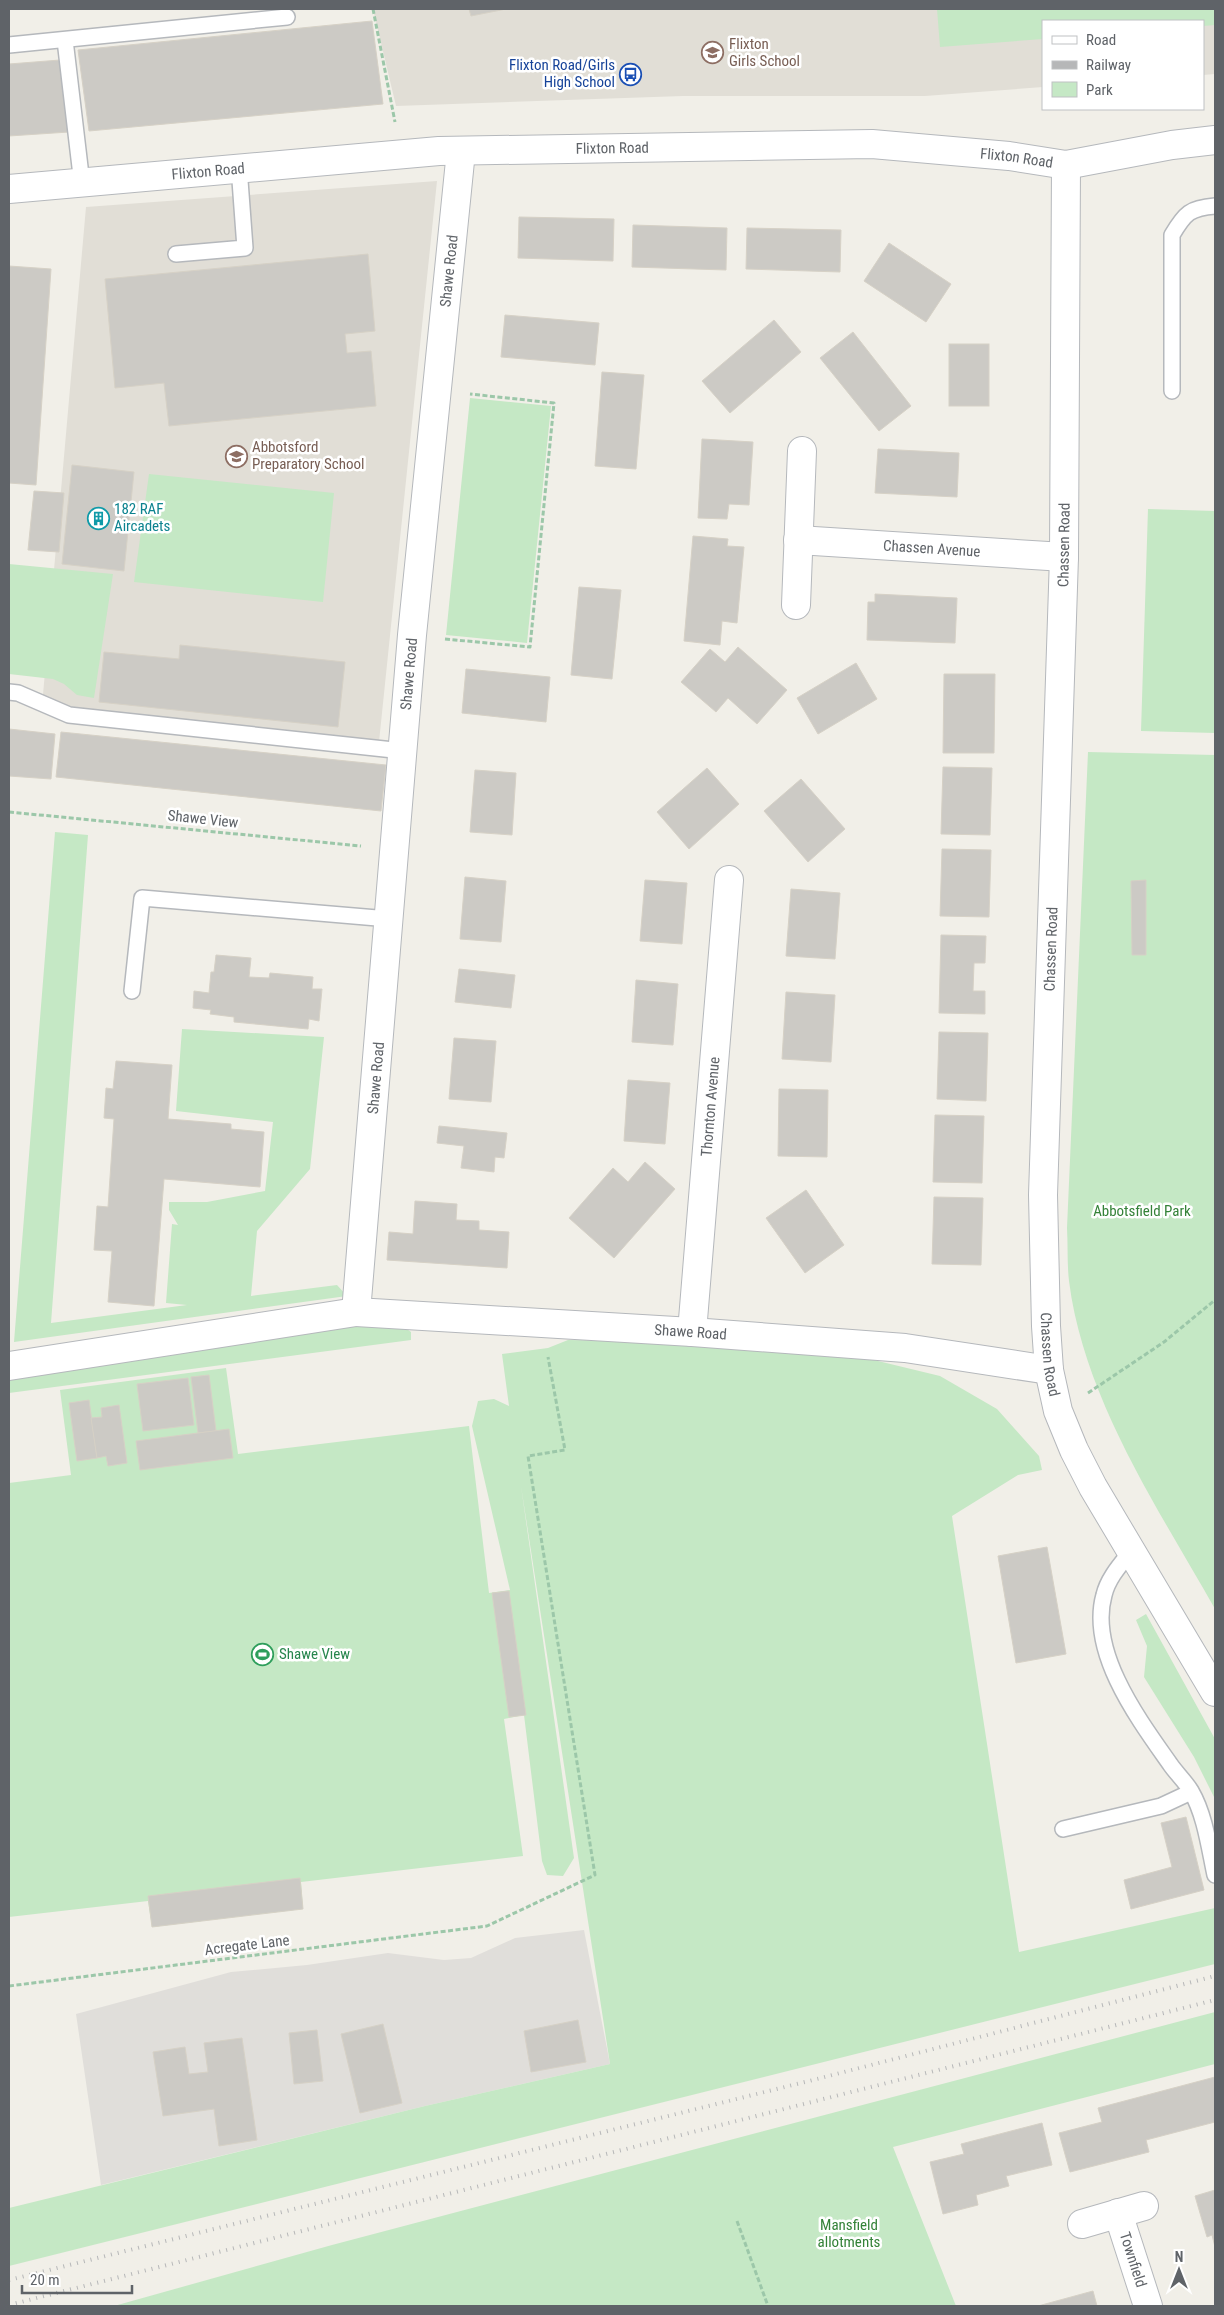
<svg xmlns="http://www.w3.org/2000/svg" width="1224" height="2315" viewBox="0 0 1224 2315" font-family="'Roboto Condensed',sans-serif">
	<rect width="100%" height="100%" fill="#f1efe8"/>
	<polygon fill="#e0deda" points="584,1930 610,2064 425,2106 101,2185 76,2014 231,1972 307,1965 388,1953 444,1960 471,1958 515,1938"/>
	<g fill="#e1ded6">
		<polygon points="373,9 1215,9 1215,74 1203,75 1203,21 1043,21 1043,87 925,96 683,96 396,106"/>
		<polygon points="437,181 379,742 42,706 86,207"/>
	</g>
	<g fill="#c5e8c5">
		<polygon points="937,9 1215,9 1215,25 1203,26 1203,21 1043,21 1043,39 940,47"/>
		<polygon points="470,398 551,406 527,643 446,635"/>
		<polygon points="149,474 334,493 323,602 134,582"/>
		<polygon points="1148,509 1215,511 1215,733 1141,731"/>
		<polygon points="9,564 113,574 94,698 77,695 64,684 53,679 9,674"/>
		<path d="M1088,752L1215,755V1609C1158,1508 1084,1399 1069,1281C1067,1264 1068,1246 1067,1228Z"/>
		<polygon points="55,832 88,835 51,1323 187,1305 166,1303 172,1224 178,1225 169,1210 169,1202 207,1202 265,1191 273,1122 176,1111 182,1029 324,1037 310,1169 257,1231 251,1296 337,1285 347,1296 14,1342"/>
		<polygon points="358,1322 397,1322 411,1332 411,1340 9,1393 9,1375"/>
		<polygon points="568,1340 651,1341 849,1354 940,1376 997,1409 1039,1456 1042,1470 1018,1475 952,1516 1019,1952 1215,1908 1215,1964 9,2266 9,2208 425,2106 610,2064 521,1486 574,1858 563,1876 547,1875 542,1861 524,1715 504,1719 523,1856 301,1882 303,1909 152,1927 148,1901 9,1917 9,1483 71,1475 60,1390 226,1368 238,1454 469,1426 489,1593 510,1590 472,1426 478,1401 494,1399 509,1406 502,1354 548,1348"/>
		<polygon points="1146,1614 1215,1739 1215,1799 1194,1757 1144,1677 1147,1646 1136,1620"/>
		<polygon points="1215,2012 1215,2064 893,2147 956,2306 114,2306 332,2245"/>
	</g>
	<g fill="#cccac5" stroke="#d6d1c6">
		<polygon points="469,9 506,9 471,16"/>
		<polygon points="372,21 383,104 89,131 78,50"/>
		<polygon points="60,60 69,132 9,136 9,64"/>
		<polygon points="519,217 614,219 613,261 518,258"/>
		<polygon points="633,225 727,228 726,270 632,267"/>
		<polygon points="747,228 841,230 840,272 746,269"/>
		<polygon points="889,243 951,284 926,322 864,281"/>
		<polygon points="368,254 375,331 345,334 347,353 371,351 376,406 169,426 164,383 115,388 105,279"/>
		<polygon points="9,266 51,269 36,485 9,483"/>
		<polygon points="505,315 599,323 595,365 501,357"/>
		<polygon points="774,320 801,352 730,413 702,381"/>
		<polygon points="853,332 911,406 879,431 820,358"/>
		<rect x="949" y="344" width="40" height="62"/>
		<polygon points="602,372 644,375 636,469 595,466"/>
		<polygon points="702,439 753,442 749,505 729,504 727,519 698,518"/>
		<polygon points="878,449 959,453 957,497 875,493"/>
		<polygon points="72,465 134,472 124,571 62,564"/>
		<polygon points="34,491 64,493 59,552 28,550"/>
		<polygon points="693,536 728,539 727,546 744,547 737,623 722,621 720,645 684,641"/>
		<polygon points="579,587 621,590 612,679 571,675"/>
		<polygon points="875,594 957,598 955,643 867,640 868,602 875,602"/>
		<polygon points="180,645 345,662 338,727 99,702 104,652 179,659"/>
		<polygon points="738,647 787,690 757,724 728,698 716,712 681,682 710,649 725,662"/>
		<polygon points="856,663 877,699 818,734 797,698"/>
		<polygon points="466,669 550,677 546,722 462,713"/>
		<polygon points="944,674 995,674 994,753 943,753"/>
		<polygon points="9,729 55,734 51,779 9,776"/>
		<polygon points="61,732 386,765 381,811 56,777"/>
		<polygon points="943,767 992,768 990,835 941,834"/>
		<polygon points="707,768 739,804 689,849 657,812"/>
		<polygon points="475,770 516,773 512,835 470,832"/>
		<polygon points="801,779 845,829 808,862 764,811"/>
		<polygon points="942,849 991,850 989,917 940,916"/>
		<polygon points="465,877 506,881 501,942 460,939"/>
		<polygon points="645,880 687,883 682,944 640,941"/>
		<polygon points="1146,880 1146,955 1132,955 1131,881"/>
		<polygon points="791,889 840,893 835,959 786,956"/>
		<polygon points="941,935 986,936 985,963 974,963 973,991 985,991 985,1014 939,1013"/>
		<polygon points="216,955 251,958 249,977 269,978 270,973 313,977 312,989 322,989 319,1021 309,1019 308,1029 234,1022 234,1017 210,1014 211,1010 193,1008 194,991 209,993 211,972 214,972"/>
		<polygon points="459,969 515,975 511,1008 455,1002"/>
		<polygon points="636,980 678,984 673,1045 632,1042"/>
		<polygon points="786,992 835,995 831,1062 782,1059"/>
		<polygon points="939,1032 988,1033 986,1101 937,1099"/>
		<polygon points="454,1038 496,1041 491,1102 449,1099"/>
		<polygon points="116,1061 172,1065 168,1119 231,1124 231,1129 264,1132 260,1187 164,1179 154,1306 108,1302 112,1251 94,1250 97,1206 108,1207 114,1119 104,1118 106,1088 113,1089"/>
		<polygon points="628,1080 670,1083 665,1144 624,1141"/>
		<polygon points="779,1089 828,1090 827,1157 778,1156"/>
		<polygon points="935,1115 984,1116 982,1183 933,1182"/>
		<polygon points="439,1126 507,1133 504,1158 495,1157 494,1172 461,1168 464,1146 437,1143"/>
		<polygon points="645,1162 675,1189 614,1258 569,1218 613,1168 628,1182"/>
		<polygon points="806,1190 844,1245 805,1273 766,1218"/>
		<polygon points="934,1197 983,1198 981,1265 932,1264"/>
		<polygon points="415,1201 457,1204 456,1220 479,1221 479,1230 509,1232 507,1268 387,1260 389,1232 413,1234"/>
		<polygon points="209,1375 216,1431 198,1433 191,1377"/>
		<polygon points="188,1378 194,1425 143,1431 137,1384"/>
		<polygon points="89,1400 97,1458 77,1461 69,1403"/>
		<polygon points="119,1405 127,1463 108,1466 106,1456 97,1458 91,1418 102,1417 101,1408"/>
		<polygon points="229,1429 233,1458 140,1470 136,1441"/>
		<polygon points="1047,1547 1066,1654 1016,1663 998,1556"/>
		<polygon points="509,1591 526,1715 509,1717 492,1593"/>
		<polygon points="1186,1817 1204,1890 1131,1909 1124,1880 1172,1867 1161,1823"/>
		<polygon points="300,1878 303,1909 152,1927 148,1896"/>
		<polygon points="578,2020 586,2062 531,2072 524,2031"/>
		<polygon points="383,2024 402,2103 360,2113 341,2034"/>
		<polygon points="317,2030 323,2081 294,2084 289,2033"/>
		<polygon points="242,2038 257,2140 219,2146 214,2109 163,2116 153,2052 185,2047 189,2074 208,2072 204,2043"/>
		<polygon points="1215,2077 1215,2122 1146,2140 1149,2152 1070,2172 1059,2133 1102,2122 1098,2108"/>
		<polygon points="1042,2123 1052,2165 1006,2176 1009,2186 976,2195 978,2205 943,2214 930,2162 964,2154 961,2144"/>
		<polygon points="1215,2190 1215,2247 1212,2235 1207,2237 1195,2196"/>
		<polygon points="1093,2291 1097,2306 1038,2306"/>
	</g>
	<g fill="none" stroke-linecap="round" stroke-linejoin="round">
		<defs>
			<g id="service">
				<polyline points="65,40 82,184"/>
				<polyline points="9,45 287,17"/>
				<polyline points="176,254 245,248 239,167"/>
				<path d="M1172,391V235C1185,213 1190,208 1215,206"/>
				<polyline points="9,692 18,693 69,715 403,751"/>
				<polyline points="132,991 142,898 389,919"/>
				<path d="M1132,1550C1121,1564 1108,1578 1104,1595C1088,1652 1139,1720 1170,1764C1176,1773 1185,1781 1191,1791C1205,1815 1209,1847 1215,1875"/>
				<polyline points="1063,1829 1161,1806 1191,1792"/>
			</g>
			<g id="minor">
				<path id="s1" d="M461,151L412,635L356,1312L692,1332L905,1348L1049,1370"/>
				<path id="s2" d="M798,540L1064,557"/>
				<polyline points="796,605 802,451"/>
				<path id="s3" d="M692,1332L729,880"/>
				<polyline points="9,1366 356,1312"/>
				<path id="s4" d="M1118,2213L1148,2306"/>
				<polyline points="1082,2224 1144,2206"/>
			</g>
			<g id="tertiary">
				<path id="s5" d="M1066,165L1064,557L1043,1195L1046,1326L1049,1370L1058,1411L1074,1450L1093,1487L1215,1692"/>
				<path id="s6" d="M9,189L439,151L872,144L1009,156L1066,165L1172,145L1215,140"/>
			</g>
		</defs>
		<use href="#service" stroke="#b5b8bc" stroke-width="18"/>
		<use href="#minor" stroke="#b5b8bc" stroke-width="30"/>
		<use href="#tertiary" stroke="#b5b8bc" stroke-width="30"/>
		<g stroke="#9cc7a9" stroke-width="3" stroke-dasharray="5 2.5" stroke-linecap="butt">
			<polyline points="373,9 395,122"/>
			<polyline points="445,639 530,647 554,403 470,394"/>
			<polyline points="9,812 361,846"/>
			<polyline points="1088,1393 1164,1342 1215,1300"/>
			<polyline points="9,1986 487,1926 595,1875 528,1456 565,1450 548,1357"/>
			<polyline points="737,2221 768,2306"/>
		</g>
		<use href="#service" stroke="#fff" stroke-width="15"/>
		<use href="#minor" stroke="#fff" stroke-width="28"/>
		<use href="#tertiary" stroke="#fff" stroke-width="28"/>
		<g stroke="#b6b7b8" stroke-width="4" stroke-dasharray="1 6" stroke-linecap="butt">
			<polyline points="9,2280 821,2078 1215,1976"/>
			<polyline points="9,2305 1215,2000"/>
		</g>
	</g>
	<defs>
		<symbol id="school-ring" viewBox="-11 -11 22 22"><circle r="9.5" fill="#fff" stroke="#8d6e63" stroke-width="1.5"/><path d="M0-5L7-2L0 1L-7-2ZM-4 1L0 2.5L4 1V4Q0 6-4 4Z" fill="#8d6e63"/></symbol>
		<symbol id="bus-ring" viewBox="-11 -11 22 22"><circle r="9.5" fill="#fff" stroke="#1a4fb4" stroke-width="1.5"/><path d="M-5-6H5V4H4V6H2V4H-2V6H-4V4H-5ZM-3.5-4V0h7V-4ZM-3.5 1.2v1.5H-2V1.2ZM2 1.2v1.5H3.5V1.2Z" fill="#1a4fb4"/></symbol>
		<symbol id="building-ring" viewBox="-11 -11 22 22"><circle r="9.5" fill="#fff" stroke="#0f9aa8" stroke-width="1.5"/><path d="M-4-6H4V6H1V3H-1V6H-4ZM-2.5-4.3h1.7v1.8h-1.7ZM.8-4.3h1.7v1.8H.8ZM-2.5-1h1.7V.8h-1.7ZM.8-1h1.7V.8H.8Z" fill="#0f9aa8"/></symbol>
		<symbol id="stadium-ring" viewBox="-11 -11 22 22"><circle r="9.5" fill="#fff" stroke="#2e9e5b" stroke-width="1.5"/><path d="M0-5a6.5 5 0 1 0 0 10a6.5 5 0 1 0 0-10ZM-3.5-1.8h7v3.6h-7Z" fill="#2e9e5b"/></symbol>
	</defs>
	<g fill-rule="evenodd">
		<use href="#school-ring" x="700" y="40" width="25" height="25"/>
		<use href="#bus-ring" x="618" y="62" width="25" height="25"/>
		<use href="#school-ring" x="224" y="444" width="25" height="25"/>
		<use href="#building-ring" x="86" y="506" width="25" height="25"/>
		<use href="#stadium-ring" x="250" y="1642" width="25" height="25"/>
	</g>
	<g text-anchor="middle" stroke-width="5" stroke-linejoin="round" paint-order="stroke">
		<g font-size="15" fill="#785e54" stroke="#fff" text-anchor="start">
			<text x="729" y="49">Flixton<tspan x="729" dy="17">Girls School</tspan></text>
			<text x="252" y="452">Abbotsford<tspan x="252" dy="17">Preparatory School</tspan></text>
		</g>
		<g font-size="15" fill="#164399" stroke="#fff" text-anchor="end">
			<text x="615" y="70">Flixton Road/Girls<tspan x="615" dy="17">High School</tspan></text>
		</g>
		<g font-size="15" fill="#5f6368" stroke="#fff">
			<text dy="5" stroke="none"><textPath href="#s6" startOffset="605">Flixton Road</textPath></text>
			<text dy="5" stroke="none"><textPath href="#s6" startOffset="1010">Flixton Road</textPath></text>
			<text dy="5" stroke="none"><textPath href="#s6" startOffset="200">Flixton Road</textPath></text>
			<text transform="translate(449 271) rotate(-84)" y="5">Shawe Road</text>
			<text transform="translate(1064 545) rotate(-89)" y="5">Chassen Road</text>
			<text dy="5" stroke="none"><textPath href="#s2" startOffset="134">Chassen Avenue</textPath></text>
			<text transform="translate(409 674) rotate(-85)" y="5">Shawe Road</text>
			<text transform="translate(203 819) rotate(6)" y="5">Shawe View</text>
			<text transform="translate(1051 949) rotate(-88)" y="5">Chassen Road</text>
			<text transform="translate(376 1078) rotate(-85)" y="5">Shawe Road</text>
			<text dy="5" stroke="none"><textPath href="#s3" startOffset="226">Thornton Avenue</textPath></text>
			<text dy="5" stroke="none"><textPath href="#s1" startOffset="1501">Shawe Road</textPath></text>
			<text dy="5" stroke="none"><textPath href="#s5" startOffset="1190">Chassen Road</textPath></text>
			<text transform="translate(247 1945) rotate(-7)" y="5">Acregate Lane</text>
			<text dy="5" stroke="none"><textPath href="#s4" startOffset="49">Townfield</textPath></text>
		</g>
		<g font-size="15" fill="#0d838f" stroke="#fff" text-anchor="start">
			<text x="114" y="514">182 RAF<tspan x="114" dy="17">Aircadets</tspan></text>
		</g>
		<g font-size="15" fill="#348238" stroke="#fff">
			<text x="1142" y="1216">Abbotsfield Park</text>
			<text x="849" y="2230">Mansfield<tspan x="849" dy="17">allotments</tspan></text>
		</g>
		<g font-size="15" fill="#27864d" stroke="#fff" text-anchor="start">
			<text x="279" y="1659">Shawe View</text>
		</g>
	</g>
	<rect width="1224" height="2315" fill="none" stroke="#5f6368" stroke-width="20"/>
	<rect x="1042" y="20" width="162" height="90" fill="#ffffff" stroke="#bfc1c3"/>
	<rect x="1052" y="36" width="25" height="8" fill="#ffffff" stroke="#bfc1c3"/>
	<text x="1086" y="45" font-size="15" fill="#5f6368">Road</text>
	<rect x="1052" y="61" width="25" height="8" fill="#b6b7b8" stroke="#bfc1c3"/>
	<text x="1086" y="70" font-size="15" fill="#5f6368">Railway</text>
	<rect x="1052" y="82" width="25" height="15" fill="#c5e8c5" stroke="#bfc1c3"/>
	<text x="1086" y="95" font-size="15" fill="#5f6368">Park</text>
	<g transform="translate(1179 2270)" stroke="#ffffff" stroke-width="4" paint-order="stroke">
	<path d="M0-4L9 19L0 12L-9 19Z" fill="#5f6368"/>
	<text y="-8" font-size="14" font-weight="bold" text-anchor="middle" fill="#5f6368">N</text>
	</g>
	<path d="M22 2285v8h110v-8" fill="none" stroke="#5f6368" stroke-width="2.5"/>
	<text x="30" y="2285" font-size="15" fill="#5f6368" stroke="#ffffff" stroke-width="4" paint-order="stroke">20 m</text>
</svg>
